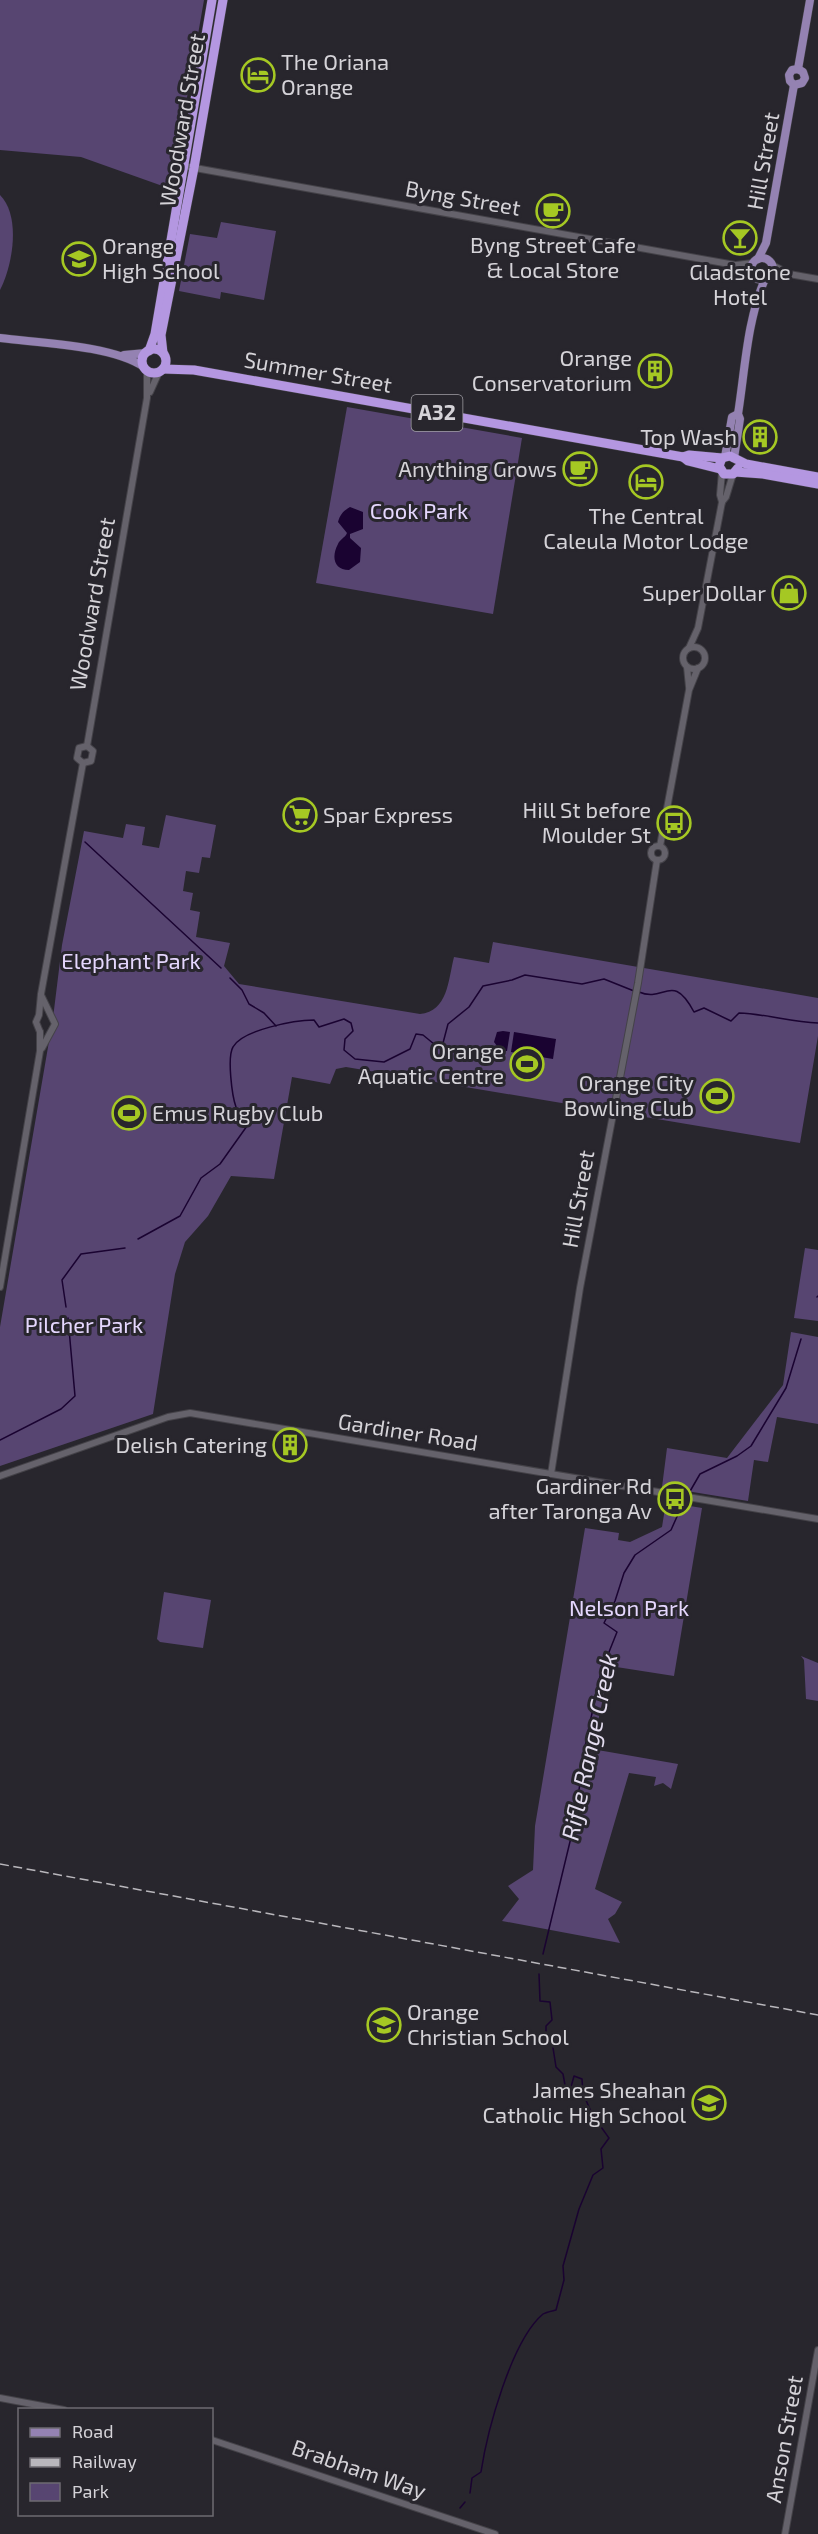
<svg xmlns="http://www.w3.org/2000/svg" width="818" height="2534" viewBox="0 0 818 2534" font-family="'Exo 2',sans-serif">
	<rect width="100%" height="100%" fill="#28262d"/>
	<g fill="#574571">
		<polygon points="0,0 204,0 171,189 81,157 0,150"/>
		<path d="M0,195C21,216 13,265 0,290Z"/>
		<polygon points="221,222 276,231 264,300 221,292 220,299 179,291 190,234 217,238"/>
		<polygon points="347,407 522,438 493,614 316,583"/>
		<path d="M166,815L216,825L210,858L202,857L199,873L186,871L183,891L193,893L190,910L200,912L196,937L230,943L224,966L239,984L420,1014C448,1011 448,981 454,957L489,963L493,942L818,998V1036L800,1143L346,1067L336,1069L330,1084L292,1077L274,1179L231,1176L208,1216L185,1242L175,1274L153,1414L0,1466V1327L53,1018L62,945L84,831L123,838L126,824L145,827L142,845L159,848Z"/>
		<polygon points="805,1248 818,1250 818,1321 794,1318"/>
		<polygon points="791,1332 818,1337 818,1424 777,1417 768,1462 754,1460 748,1501 662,1487 667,1448 727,1458 783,1385"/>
		<polygon points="666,1502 702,1508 674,1676 610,1666 592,1749 678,1764 671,1789 663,1783 654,1786 656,1777 629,1773 595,1889 622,1902 615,1914 608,1919 620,1943 502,1921 519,1899 508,1886 533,1870 535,1826 585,1528 619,1533 618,1540 630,1542 662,1527"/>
		<polygon points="164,1592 211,1600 203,1648 160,1642 157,1639"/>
		<polygon points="801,1656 818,1663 818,1701 806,1699 804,1660"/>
	</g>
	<g fill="#1a0331">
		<path d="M350,507L363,512V529L350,534V538L361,548L360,562L349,570C334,570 331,557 338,544C340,539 345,538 347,533L338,522C340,515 343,511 350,507Z"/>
		<polygon points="503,1031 510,1032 507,1051 500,1050 494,1042 497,1032"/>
		<polygon points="514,1032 556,1039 553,1059 511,1052"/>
	</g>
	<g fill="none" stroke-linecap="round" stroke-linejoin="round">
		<g stroke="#1a0331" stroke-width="1.5">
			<polyline points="85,842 221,968"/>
			<polyline points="230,978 242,990 249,1004 264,1013 276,1026"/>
			<path d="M639,992C665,1003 672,971 694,1012L704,1008L731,1021L739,1013C766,1014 791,1022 818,1023"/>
			<path d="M138,1239L180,1216L201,1178L220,1164L247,1126C244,1118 238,1114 236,1107C232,1096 227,1057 233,1047C242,1030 295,1020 314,1020L319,1027L344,1019L351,1023L353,1031L345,1039L344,1050L355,1059L384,1062L410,1049L416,1034L423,1035L434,1044L443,1043L448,1024L469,1007L483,986L512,980L525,975L582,984L604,979L634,991"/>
			<polyline points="817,1297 818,1296"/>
			<polyline points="66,1307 62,1280 81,1254 125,1248"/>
			<polyline points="0,1440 61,1409 75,1396 68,1318"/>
			<polyline points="689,1493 700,1474 737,1456 751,1446 786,1388 801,1339"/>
			<polyline points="543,1954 574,1825 586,1741 601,1672 617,1632 604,1623 615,1601 624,1573 635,1555 671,1530 684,1501"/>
			<path d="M470,2493L472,2478L481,2472C487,2432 511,2341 543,2314C546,2312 552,2311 556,2310L564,2280L563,2266L579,2209L593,2175L603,2168L601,2149L609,2138C596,2120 582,2102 582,2079L574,2076L571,2087L565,2085L563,2074L556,2067L551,2035L546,2034V2026L552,2020L550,2002L540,2001L539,1974"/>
			<polyline points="460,2508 465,2502"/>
		</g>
		<defs>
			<g id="minor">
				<polyline points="184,166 735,265 752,272"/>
				<polyline points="736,265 753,263"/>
				<polyline points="772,265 786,272"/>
				<polyline points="771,274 789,274 818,279"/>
				<polyline points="150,392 159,372"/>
				<polyline points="722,472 720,495 722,502"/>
				<circle cx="694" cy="658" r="11"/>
				<polyline points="689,648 698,628 722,502 726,497 733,474"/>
				<polyline points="687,667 689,687"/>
				<polyline points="87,746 147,398 147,371"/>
				<polyline points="83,763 91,761 93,751 87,746"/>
				<polyline points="83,763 77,758 79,748 87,746"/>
				<polyline points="660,846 689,690 698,668"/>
				<circle cx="658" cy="853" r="7"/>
				<polyline points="41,995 55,1024 42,1048"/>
				<polyline points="40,1032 36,1022 39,1015 41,994 83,763"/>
				<polyline points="0,1287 40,1051 40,1032"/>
				<polyline points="551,1474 580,1288 638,983 657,860"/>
				<polyline points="0,1476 168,1417 190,1413 818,1519"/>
				<polyline points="0,2398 64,2410"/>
				<polyline points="212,2440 495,2534"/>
				<polyline points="785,2534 818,2350"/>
			</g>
			<g id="major">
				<polyline points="798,69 810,0"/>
				<polyline points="794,85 802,83 805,78 803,72 798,69"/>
				<polyline points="794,85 790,81 789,75 792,70 798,69"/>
				<circle cx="762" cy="269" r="11"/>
				<polyline points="758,259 766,243 794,85"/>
				<path d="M0,338C39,343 112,345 144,367"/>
				<polyline points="124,355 146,353"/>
				<polyline points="725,457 732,417 738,414"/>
				<path d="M734,458L740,419L738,414C745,370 747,320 765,279"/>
			</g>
			<g id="highway">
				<circle cx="154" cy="361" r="12"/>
				<polyline points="149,351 155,334 212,0"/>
				<polyline points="163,353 161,335 194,168 223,0"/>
				<polyline points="163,369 194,370 683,457 689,455 722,458 730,456 746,464 818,477"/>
				<polyline points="683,457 688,461 720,469"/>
				<polyline points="722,458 719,466 724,474 733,474 738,468"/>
				<polyline points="735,472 763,474 818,484"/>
			</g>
		</defs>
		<use href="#minor" stroke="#444248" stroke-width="8"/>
		<use href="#major" stroke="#444248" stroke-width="9"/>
		<use href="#highway" stroke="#444248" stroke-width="10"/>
		<use href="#minor" stroke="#65626b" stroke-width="6"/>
		<use href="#major" stroke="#9482b2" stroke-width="8"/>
		<use href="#highway" stroke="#b497e1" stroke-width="9"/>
		<polyline stroke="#b9b7bc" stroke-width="1.5" stroke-dasharray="9 4.5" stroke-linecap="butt" points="0,1864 818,2015"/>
	</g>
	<defs>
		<symbol id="hotel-ring" viewBox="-11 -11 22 22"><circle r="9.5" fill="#28262d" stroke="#a5c823" stroke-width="1.5"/><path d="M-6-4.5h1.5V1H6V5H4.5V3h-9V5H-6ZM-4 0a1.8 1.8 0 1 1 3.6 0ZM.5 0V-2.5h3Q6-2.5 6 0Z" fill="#a5c823"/></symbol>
		<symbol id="cafe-ring" viewBox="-11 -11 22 22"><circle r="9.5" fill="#28262d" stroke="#a5c823" stroke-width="1.5"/><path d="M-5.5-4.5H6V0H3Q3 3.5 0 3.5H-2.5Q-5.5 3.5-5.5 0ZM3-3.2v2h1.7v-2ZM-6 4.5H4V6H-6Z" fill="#a5c823"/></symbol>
		<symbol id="bar-ring" viewBox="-11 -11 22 22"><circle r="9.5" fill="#28262d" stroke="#a5c823" stroke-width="1.5"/><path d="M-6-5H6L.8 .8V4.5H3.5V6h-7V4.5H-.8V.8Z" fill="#a5c823"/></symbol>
		<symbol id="school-ring" viewBox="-11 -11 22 22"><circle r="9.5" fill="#28262d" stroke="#a5c823" stroke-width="1.5"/><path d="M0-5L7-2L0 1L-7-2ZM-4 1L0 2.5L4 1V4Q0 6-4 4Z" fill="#a5c823"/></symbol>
		<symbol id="building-ring" viewBox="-11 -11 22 22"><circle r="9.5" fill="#28262d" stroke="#a5c823" stroke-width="1.5"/><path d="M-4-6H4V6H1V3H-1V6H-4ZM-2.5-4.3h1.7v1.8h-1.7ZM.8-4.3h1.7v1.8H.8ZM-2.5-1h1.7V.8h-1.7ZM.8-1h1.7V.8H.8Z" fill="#a5c823"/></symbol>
		<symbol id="shop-ring" viewBox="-11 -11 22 22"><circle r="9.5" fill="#28262d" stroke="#a5c823" stroke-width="1.5"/><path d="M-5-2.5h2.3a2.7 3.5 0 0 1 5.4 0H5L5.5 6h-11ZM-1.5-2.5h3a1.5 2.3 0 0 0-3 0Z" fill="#a5c823"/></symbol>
		<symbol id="supermarket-ring" viewBox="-11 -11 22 22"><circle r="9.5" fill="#28262d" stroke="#a5c823" stroke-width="1.5"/><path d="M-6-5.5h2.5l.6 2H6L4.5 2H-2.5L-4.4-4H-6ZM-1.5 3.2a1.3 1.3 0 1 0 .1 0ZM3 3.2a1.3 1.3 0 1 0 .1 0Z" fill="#a5c823"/></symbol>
		<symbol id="bus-ring" viewBox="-11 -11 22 22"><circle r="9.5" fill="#28262d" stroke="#a5c823" stroke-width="1.5"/><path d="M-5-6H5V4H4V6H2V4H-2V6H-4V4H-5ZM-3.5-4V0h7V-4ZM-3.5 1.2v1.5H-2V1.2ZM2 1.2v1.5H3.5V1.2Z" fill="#a5c823"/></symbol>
		<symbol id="stadium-ring" viewBox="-11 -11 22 22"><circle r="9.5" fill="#28262d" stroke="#a5c823" stroke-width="1.5"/><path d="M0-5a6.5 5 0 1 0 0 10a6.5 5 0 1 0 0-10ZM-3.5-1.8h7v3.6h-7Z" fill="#a5c823"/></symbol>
	</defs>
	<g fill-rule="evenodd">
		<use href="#hotel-ring" x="239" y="56" width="38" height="38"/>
		<use href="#cafe-ring" x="534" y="192" width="38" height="38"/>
		<use href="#bar-ring" x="721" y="219" width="38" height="38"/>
		<use href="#school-ring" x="60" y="240" width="38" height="38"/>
		<use href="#building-ring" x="636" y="352" width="38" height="38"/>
		<use href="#building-ring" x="741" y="418" width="38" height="38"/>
		<use href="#cafe-ring" x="561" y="450" width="38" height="38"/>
		<use href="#hotel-ring" x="627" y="463" width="38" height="38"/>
		<use href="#shop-ring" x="770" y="574" width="38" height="38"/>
		<use href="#supermarket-ring" x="281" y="796" width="38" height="38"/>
		<use href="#bus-ring" x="655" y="804" width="38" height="38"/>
		<use href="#stadium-ring" x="508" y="1045" width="38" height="38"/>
		<use href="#stadium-ring" x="698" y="1077" width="38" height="38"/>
		<use href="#stadium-ring" x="110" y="1094" width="38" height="38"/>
		<use href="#building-ring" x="271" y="1426" width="38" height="38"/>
		<use href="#bus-ring" x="656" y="1480" width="38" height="38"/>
		<use href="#school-ring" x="365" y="2006" width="38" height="38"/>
		<use href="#school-ring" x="690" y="2084" width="38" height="38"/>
	</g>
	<g text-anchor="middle" stroke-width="6" stroke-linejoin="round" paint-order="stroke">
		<rect fill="#28262d" stroke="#a19fa5" stroke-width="1.5" x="411.5" y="395" width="51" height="36" rx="4.5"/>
		<g font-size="21" font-weight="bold" fill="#d5d3d8">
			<text x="437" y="420">A32</text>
		</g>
		<g font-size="22" fill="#d5d3d8" stroke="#28262d" text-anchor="end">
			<text x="281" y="70" text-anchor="start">The Oriana<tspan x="281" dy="25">Orange</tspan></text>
			<text x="553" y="253" text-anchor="middle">Byng Street Cafe<tspan x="553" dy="25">&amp; Local Store</tspan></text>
			<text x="102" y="254" text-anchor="start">Orange<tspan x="102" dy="25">High School</tspan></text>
			<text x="740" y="280" text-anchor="middle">Gladstone<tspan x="740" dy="25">Hotel</tspan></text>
			<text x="632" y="366">Orange<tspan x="632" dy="25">Conservatorium</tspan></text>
			<text x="737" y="445">Top Wash</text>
			<text x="557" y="477">Anything Grows</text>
			<text x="646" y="524" text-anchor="middle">The Central<tspan x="646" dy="25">Caleula Motor Lodge</tspan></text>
			<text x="766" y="601">Super Dollar</text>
			<text x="651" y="818">Hill St before<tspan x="651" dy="25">Moulder St</tspan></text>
			<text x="323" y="823" text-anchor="start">Spar Express</text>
			<text x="504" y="1059">Orange<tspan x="504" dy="25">Aquatic Centre</tspan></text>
			<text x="694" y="1091">Orange City<tspan x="694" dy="25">Bowling Club</tspan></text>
			<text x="152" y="1121" text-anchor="start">Emus Rugby Club</text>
			<text x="267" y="1453">Delish Catering</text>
			<text x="652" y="1494">Gardiner Rd<tspan x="652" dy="25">after Taronga Av</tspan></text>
			<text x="407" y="2020" text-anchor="start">Orange<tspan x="407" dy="25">Christian School</tspan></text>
			<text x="686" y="2098">James Sheahan<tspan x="686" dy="25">Catholic High School</tspan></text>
		</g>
		<g font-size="22" fill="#d5d3d8" stroke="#28262d">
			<text transform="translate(182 120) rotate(-80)" y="8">Woodward Street</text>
			<text transform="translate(763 161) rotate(-80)" y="8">Hill Street</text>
			<text transform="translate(463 198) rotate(10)" y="8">Byng Street</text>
			<text transform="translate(318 372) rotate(10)" y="8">Summer Street</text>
			<text transform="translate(92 604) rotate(-80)" y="8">Woodward Street</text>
			<text transform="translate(578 1199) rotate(-80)" y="8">Hill Street</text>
			<text transform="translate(408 1432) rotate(9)" y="8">Gardiner Road</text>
			<text transform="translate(784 2439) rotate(-80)" y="8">Anson Street</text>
			<text transform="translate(359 2469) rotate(19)" y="8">Brabham Way</text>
		</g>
		<g font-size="22" fill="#e5d7fe" stroke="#28262d">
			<text x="419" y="519">Cook Park</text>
			<text x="131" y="969">Elephant Park</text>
			<text x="84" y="1333">Pilcher Park</text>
			<text x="629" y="1616">Nelson Park</text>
		</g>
		<g font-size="24" font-style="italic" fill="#e4ddf0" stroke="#28262d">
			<text transform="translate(590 1747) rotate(-78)" y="8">Rifle Range Creek</text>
		</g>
	</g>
	<rect x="18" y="2408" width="195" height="108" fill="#28262d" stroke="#6d6b71" stroke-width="1.5"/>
	<rect x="30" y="2428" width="30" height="9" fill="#9482b2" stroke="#6d6b71" stroke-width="1.5"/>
	<text x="72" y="2438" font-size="18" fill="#d5d3d8">Road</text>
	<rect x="30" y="2458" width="30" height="9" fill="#b9b7bc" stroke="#6d6b71" stroke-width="1.5"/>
	<text x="72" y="2468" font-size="18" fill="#d5d3d8">Railway</text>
	<rect x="30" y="2483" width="30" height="18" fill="#574571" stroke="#6d6b71" stroke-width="1.5"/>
	<text x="72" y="2498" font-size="18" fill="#d5d3d8">Park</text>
</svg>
